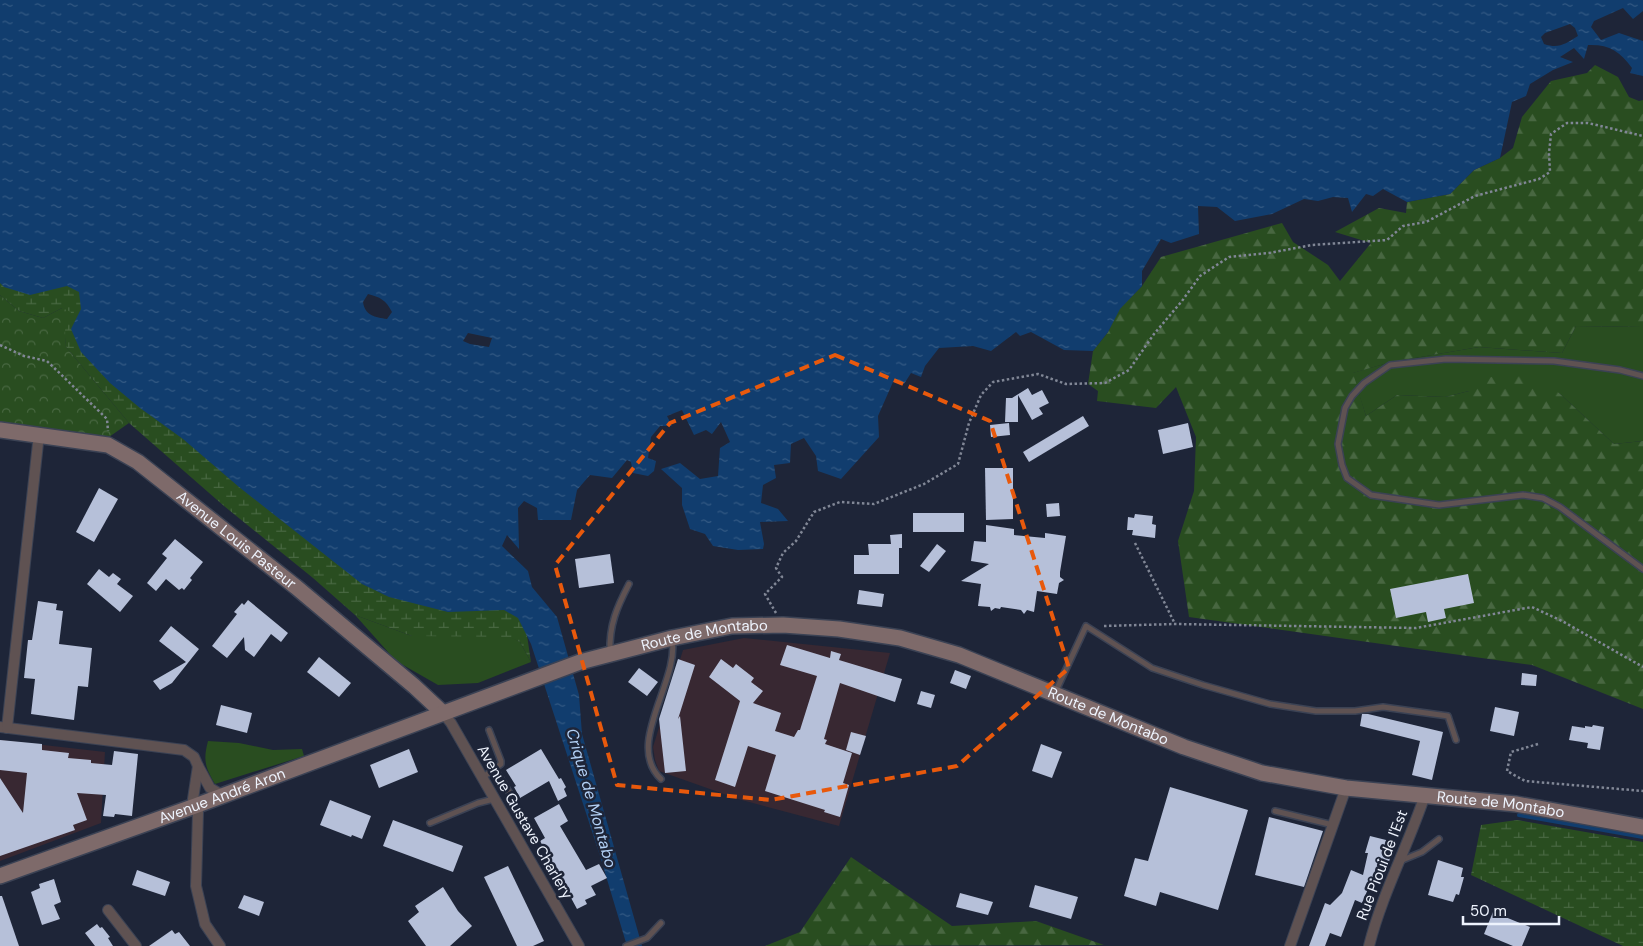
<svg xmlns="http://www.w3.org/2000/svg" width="1643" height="946" viewBox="0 0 1643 946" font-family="'DM Sans',sans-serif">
	<defs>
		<pattern id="forest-firs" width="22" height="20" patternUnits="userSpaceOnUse" patternTransform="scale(1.25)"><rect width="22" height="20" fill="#294d20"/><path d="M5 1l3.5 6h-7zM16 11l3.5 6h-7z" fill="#486741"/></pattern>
		<pattern id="wetland-marsh" width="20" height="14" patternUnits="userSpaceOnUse" patternTransform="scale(1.25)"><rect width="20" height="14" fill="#294d20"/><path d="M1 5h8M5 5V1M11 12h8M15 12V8" fill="none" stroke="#486741"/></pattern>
		<pattern id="park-crowns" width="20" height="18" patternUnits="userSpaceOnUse" patternTransform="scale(1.25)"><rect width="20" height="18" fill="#294d20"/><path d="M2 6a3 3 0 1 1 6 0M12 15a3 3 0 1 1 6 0" fill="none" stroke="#486741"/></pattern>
		<pattern id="water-ripples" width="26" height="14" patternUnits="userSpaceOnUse" patternTransform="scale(1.25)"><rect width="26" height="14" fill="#113d6e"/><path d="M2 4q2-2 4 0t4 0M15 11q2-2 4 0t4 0" fill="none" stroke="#345a84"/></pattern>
	</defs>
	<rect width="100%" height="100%" fill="#1e2538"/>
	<g fill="#382832">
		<polygon points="744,638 890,653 839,826 738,799 659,771 655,760 653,747 683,650"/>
		<polygon points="0,740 105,752 101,823 0,861"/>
	</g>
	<g fill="#294d20">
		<polygon points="1576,326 1643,327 1643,441 1614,444 1559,393 1469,391 1445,397 1397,395 1366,416 1352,373 1391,362 1479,347 1562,353"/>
		<polygon points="355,615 412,636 509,636 520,642 531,662 478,683 438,685 396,661"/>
		<path d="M208,741L239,743L273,750L302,749L304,756L215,784C205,767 203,760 208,741Z"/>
	</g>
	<g fill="url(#forest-firs)">
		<polygon points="1595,65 1618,77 1629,97 1639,101 1643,100 1643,327 1576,326 1562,353 1479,347 1391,362 1353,373 1366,416 1397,395 1445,397 1469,391 1478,380 1517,371 1559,393 1614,444 1643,441 1643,709 1532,665 1189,617 1178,541 1194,491 1196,437 1176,387 1156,408 1097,401 1098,391 1088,384 1093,351 1108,332 1119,309 1142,286 1161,257 1282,223 1293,242 1328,265 1340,281 1371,243 1335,232 1379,208 1406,213 1407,202 1450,194 1474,170 1500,158 1513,148 1522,117 1551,81 1587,73"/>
		<polygon points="851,857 952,926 1036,921 1104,945 765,946 800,932"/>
	</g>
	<g fill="url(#wetland-marsh)">
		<polygon points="0,47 470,531 525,622 531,662 520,642 509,637 412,636 355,615 313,578 224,506 129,423 66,347 62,308 43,318 19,311 0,295"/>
		<polygon points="1517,820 1643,842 1643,946 1623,946 1471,875 1481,825"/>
	</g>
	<polygon fill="url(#park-crowns)" points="0,295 19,311 43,318 62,308 71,312 65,330 66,347 129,423 109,437 0,424"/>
	<path fill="url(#water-ripples)" fill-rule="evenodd" d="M0,0H1643V11L1633,19L1623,8L1594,21L1591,27L1601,40L1619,33L1643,41V76L1630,73L1632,68C1620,51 1608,44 1588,45L1584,59L1574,48L1560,57L1573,62L1553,70L1530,84L1526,96L1512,102L1500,158L1474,170L1450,194L1407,202L1383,189L1373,196L1366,194L1352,212L1348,198L1333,197L1318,201L1304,199L1272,214L1235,221L1217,207L1198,206L1199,234L1171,243L1161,239L1142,271V286L1120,309L1108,332L1093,351L1064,350L1031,332L1020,336L1016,332L991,351L973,346L939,348L925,366L921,377L911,373L904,384L893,382L878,416L879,437L841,479L818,471L816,456L804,438L791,444L790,463L774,465L776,478L763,485L761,503L778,509L788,521L760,522L764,544L763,549L738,550L713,546L705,534L690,529L682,505V488L661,469L680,463L700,479L718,476L720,448L730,442L721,422L712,434L706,430L694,435L682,410L667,416L672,426H660L651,437L648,458L656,461L654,471L648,476L633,473L631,462L627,460L612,478L590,475L577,490L571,520H538L537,508L524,501L518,508L519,549L507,535L502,546L528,571L532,587L557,617L579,695L582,734L642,946H627L600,856L531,644L518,618L504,610L448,612L389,597L362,584L239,487L183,439L140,408L110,383L81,352L71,329L81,309L79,292L67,286L30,295L4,287L0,283ZM1570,24L1575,28L1578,36C1565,44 1559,49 1544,44L1541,37L1545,33ZM368,294C380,297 386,300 392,312L387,319C375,317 365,316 363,302ZM468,333L492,338L489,347L470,344L463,341Z"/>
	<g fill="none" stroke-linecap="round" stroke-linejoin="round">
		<polyline stroke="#113d6e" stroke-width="4" points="1519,815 1643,837"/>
	</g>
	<g fill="#b6c0d9">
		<polygon points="1028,388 1032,395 1042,390 1049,403 1039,408 1043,414 1032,420 1018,395 1018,422 1005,422 1006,398 1012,398"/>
		<polygon points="1083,416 1089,426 1029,462 1023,452"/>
		<polygon points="1009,423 1010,435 991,437 990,425"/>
		<polygon points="1188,423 1193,447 1163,454 1158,430"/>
		<polygon points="985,468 1013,468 1013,519 986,520"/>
		<polygon points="99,488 118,499 94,542 76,532"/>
		<polygon points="1059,503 1060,516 1047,517 1046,504"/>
		<rect x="913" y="513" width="51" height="19"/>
		<polygon points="1135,514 1153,516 1152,524 1156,525 1155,538 1132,535 1133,530 1127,530 1128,517 1134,518"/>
		<polygon points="986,525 1014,529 1014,535 1045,538 1045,533 1066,536 1060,572 1060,577 1064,580 1059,583 1057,594 1037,591 1034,612 1027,610 1024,614 1021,610 1001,607 1000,609 995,608 991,611 990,607 978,606 981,584 961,581 989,564 971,561 974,541 986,542"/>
		<polygon points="902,534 902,548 899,548 899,574 854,574 854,555 869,555 868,544 891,544 890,535"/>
		<polygon points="175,539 203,562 190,578 192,580 184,590 182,588 179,590 166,579 156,591 147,583 167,558 162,554"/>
		<polygon points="937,544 946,551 929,572 920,566"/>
		<polygon points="610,554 614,583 579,588 575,559"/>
		<polygon points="99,569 109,577 113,573 121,579 117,584 133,596 120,612 87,584"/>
		<polygon points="1468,574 1474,603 1444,609 1446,618 1428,622 1426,612 1396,618 1390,589"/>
		<polygon points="859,590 884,594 882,607 857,604"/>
		<polygon points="248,600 288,633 281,642 271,634 254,657 245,650 244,637 227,658 212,646 237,614 234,612 242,603 244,605"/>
		<polygon points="38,601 57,604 56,610 63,611 59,644 92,648 88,687 78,686 74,720 31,714 35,679 24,678 28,640 32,640"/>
		<polygon points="171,626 199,649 172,683 160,690 153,681 186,662 159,641"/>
		<polygon points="787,645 830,658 831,651 841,654 839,660 902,679 895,702 840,683 824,739 827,740 825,744 852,753 843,783 849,785 840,817 824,812 825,810 765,791 776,755 748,746 735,787 715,780 740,701 709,677 721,659 733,668 736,664 754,678 751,682 763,691 753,703 781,713 775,731 794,737 798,730 800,730 817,676 780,665"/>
		<polygon points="319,657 351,683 339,697 307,672"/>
		<polygon points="678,659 695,665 678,719 680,716 686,771 665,773 659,719"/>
		<polygon points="639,668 658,682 647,696 628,682"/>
		<polygon points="955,670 971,676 966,689 950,683"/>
		<polygon points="1522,673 1537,675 1536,686 1521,685"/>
		<polygon points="921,691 935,695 931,708 917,704"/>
		<polygon points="221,705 252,713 247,733 216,725"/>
		<polygon points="1495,707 1519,712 1514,736 1490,731"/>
		<polygon points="1362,714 1368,714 1443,732 1432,780 1412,775 1420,741 1360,726"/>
		<polygon points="1593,725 1604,727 1600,750 1587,748 1588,743 1569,740 1572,726 1585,728 1585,726 1592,727"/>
		<polygon points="851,732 866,736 860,755 846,750"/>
		<polygon points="0,740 42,744 42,750 69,753 68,758 91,760 91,763 112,765 114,751 138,754 132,816 115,814 114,817 103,816 106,795 77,793 87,820 73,825 75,830 0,856 0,778 23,813 27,773 0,770"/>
		<polygon points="1041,744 1062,752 1052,778 1032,771"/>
		<polygon points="409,749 418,772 379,788 370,765"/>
		<polygon points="541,749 559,779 561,778 566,787 564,789 567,796 558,801 549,781 520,798 514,787 516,786 506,770"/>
		<polygon points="1170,787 1248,810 1218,910 1160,892 1156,906 1124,896 1135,858 1148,861"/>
		<polygon points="330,800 371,816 362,839 352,835 351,837 320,825"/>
		<polygon points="559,804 568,821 560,826 586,870 599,864 607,878 591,886 596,895 585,900 587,904 577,909 563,883 564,882 540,841 545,838 534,818"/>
		<polygon points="1269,817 1323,831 1304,887 1255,875"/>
		<polygon points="393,820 463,846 453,872 383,846"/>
		<polygon points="1370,836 1394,842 1387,870 1377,868 1362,903 1355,900 1341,937 1330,933 1325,946 1309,946 1325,903 1330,905 1342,893 1351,870 1363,875 1368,853 1365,853"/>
		<polygon points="1438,860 1463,868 1461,877 1464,877 1459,895 1456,894 1453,902 1428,895"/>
		<polygon points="508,866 544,941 533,946 517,946 484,877"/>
		<polygon points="137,870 170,882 165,896 132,885"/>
		<polygon points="54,879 61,902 54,905 60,919 42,925 31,892 40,888 39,884"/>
		<polygon points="1035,885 1078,897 1071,919 1029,907"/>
		<polygon points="443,887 458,911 472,926 450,946 426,946 408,921 419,912 415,906"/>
		<polygon points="960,893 993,902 988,915 956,907"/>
		<polygon points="244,895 264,902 259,916 238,908"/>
		<polygon points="0,896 2,896 19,946 0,946"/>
		<polygon points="1493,912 1530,927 1522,946 1513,946 1484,934"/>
		<polygon points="97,924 100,928 102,927 110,937 108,938 113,946 95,946 85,933"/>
		<polygon points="172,930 175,934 179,932 190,946 149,946"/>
	</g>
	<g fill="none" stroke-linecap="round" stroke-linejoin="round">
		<defs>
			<g id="lane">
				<polyline points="1643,376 1620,370 1554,361 1446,359 1390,365 1364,383 1352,396 1345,408 1338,444 1342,465 1347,478 1371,495 1439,505 1523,495 1543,498 1560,507 1643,569"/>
				<path d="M610,652C609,625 617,607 629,584"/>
				<polyline points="1055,693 1086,626 1152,668 1203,685 1270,704 1316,711 1355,711 1383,707 1448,716 1456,740"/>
				<polyline points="495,769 514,800"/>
				<polyline points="482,778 501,764 501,761 489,730"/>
				<path d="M661,779C624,744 680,681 672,639"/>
				<polyline points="1275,811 1333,825"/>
				<polyline points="430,823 478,803 494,799"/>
				<polyline points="1400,861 1422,852 1439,839"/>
				<polyline points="626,946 647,938 661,923"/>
			</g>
			<g id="street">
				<polyline points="443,713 451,723 579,946"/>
				<polyline points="0,727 184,750 194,757 198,766 210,788 222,795"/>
				<polyline points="7,728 39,434"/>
				<polyline points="198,766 193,799 198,812 196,886 205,924 220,946"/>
				<polyline points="108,910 136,946"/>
				<polyline points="1290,946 1346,788"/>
				<path d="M1369,946C1382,894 1408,846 1425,795"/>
			</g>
			<g id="secondary">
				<path id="s1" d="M0,430L108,445L138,462L296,587L414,686L443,713"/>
				<path id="s2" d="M0,876L195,806L580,662L672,638L732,626L783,625L839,629L900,638L959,655L1184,747L1262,773L1346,788L1516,804L1643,827"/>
			</g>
		</defs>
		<use href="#lane" stroke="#3b4254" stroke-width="8"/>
		<use href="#street" stroke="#3b4254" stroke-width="12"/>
		<use href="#secondary" stroke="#3b4254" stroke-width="18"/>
		<g stroke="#818796" stroke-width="2.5" stroke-dasharray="2.5 2.5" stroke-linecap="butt">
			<polyline points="0,345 24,356 47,361 107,419 108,431"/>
			<polyline points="1135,543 1175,624"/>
			<polyline points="776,613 765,594 782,577 776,568 783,553 796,541 814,512 840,502 874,504 924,484 958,464 969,423 981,395 993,382 1038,374 1066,384 1105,383 1129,370 1154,334 1182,301 1200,276 1229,257 1269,253 1312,245 1387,240 1403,226 1426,222 1475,196 1539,179 1550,172 1549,153 1551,134 1567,123 1588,123 1643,136"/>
			<polyline points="1104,626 1175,624 1416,628 1532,607 1562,621 1643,667"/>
			<polyline points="1538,744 1511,752 1507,771 1525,781 1643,791"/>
		</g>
		<use href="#lane" stroke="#5f5252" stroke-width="5"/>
		<use href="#street" stroke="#5f5252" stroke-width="10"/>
		<use href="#secondary" stroke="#7e6a6a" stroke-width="15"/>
	</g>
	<path fill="none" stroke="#e8590c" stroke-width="4" stroke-dasharray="10 6" stroke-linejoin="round" d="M835,355L990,421L1069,668L957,766L771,800L617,785L555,565L670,423Z"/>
	<g text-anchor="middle" stroke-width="5" stroke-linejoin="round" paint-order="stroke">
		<g font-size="15" fill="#eef3fd" stroke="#1e2538">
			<text dy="5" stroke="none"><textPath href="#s1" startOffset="269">Avenue Louis Pasteur</textPath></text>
			<text dy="5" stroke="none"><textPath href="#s2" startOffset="746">Route de Montabo</textPath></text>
			<text dy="5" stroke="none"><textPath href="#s2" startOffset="1166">Route de Montabo</textPath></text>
			<text dy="5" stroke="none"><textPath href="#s2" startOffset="236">Avenue André Aron</textPath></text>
			<text dy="5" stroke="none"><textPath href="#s2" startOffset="1571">Route de Montabo</textPath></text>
			<text transform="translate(525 822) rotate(60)" y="5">Avenue Gustave Charlery</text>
			<text transform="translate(1382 865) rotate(-69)" y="5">Rue Pioui de l'Est</text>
		</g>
		<g font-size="16" font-style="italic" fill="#b2d0f5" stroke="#1e2538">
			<text transform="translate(592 798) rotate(74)" y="6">Crique de Montabo</text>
		</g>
	</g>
	<path d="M1463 916v8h96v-8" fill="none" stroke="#eef3fd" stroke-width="2.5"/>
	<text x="1470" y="916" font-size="15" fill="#eef3fd" stroke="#1e2538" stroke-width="4" paint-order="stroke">50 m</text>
</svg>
